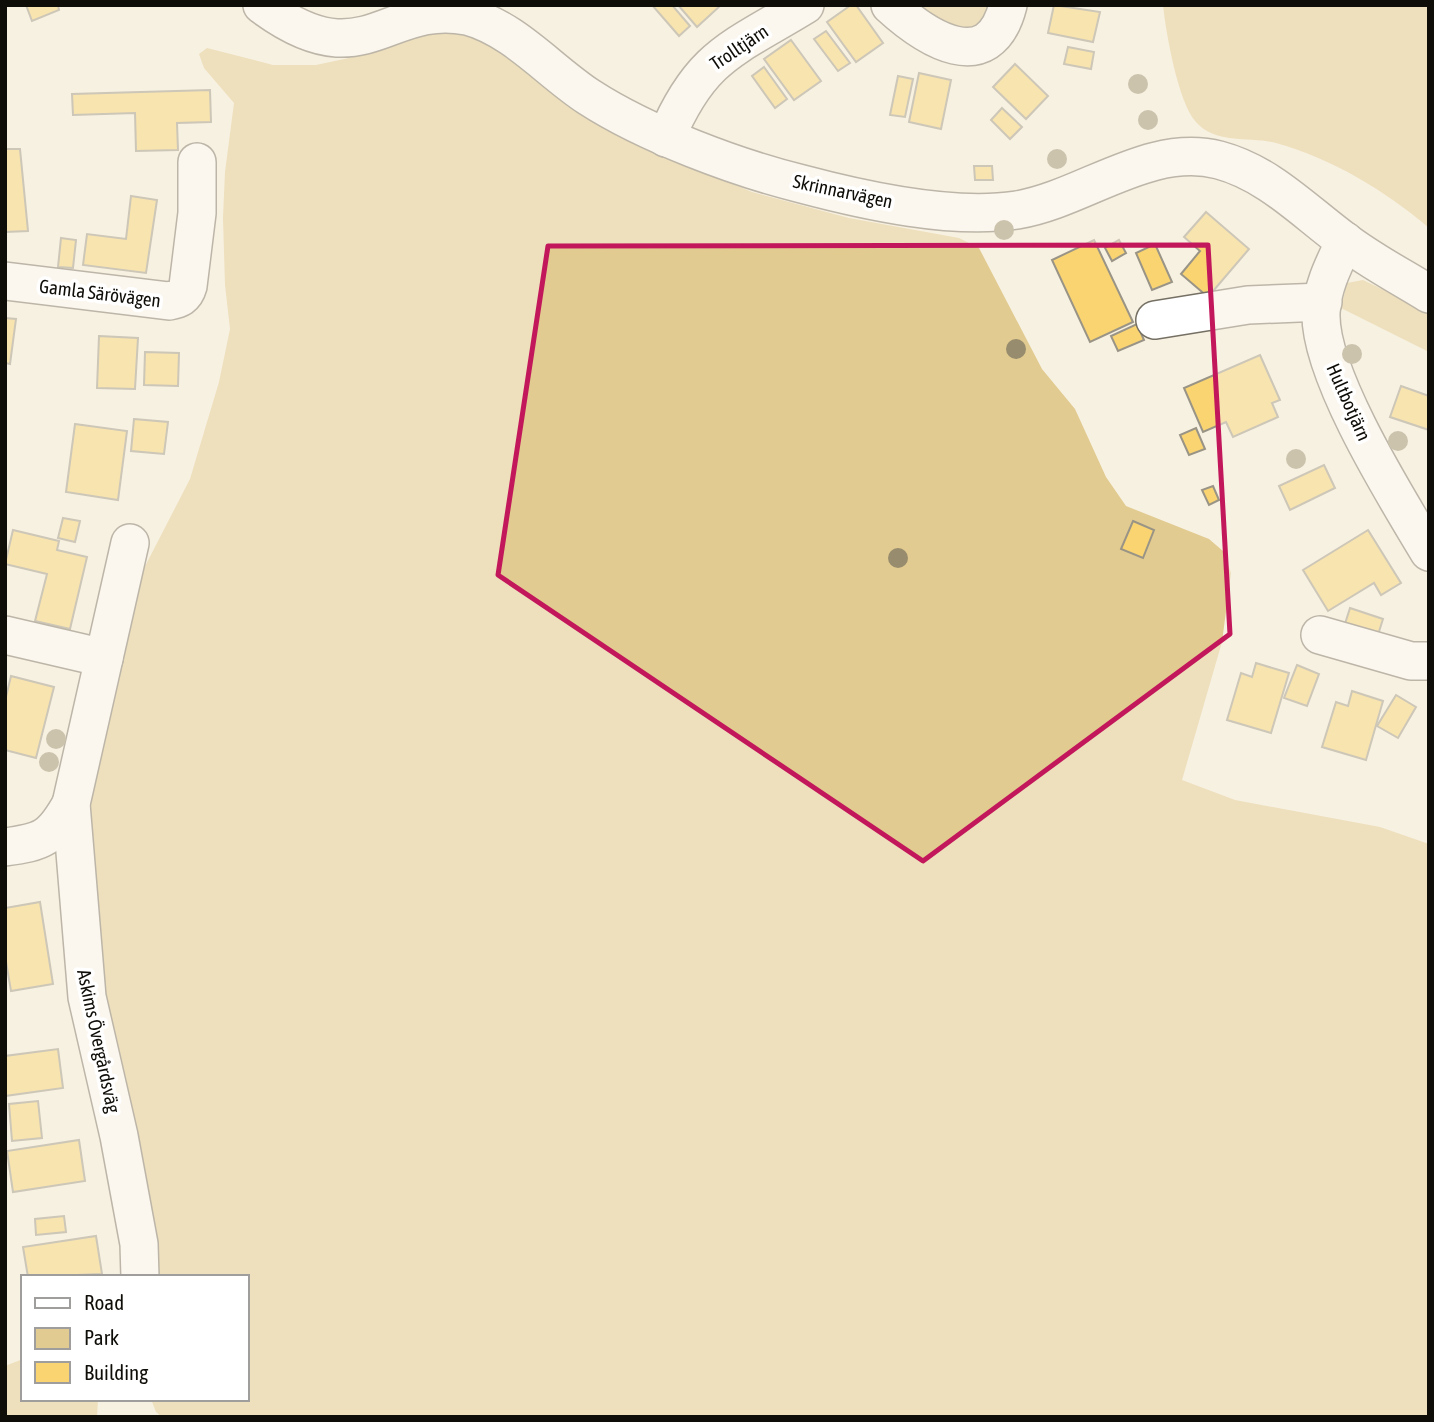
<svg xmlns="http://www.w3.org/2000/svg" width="1434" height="1422" viewBox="0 0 1434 1422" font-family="'Asap Condensed',sans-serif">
	<rect width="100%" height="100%" fill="#f7f1e2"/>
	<g fill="#e2cb90">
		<polygon points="906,5 996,5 988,25 959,37"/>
		<path d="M1163,5H1429V228C1386,191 1331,158 1276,143C1250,136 1216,145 1196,122C1178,102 1166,33 1163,5Z"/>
		<polygon points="438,32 468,33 492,44 655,151 752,192 849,218 959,238 979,248 1042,369 1075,409 1106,477 1126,506 1209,539 1223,551 1231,573 1222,642 1182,780 1235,800 1380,827 1429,844 1429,1417 162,1417 156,1412 151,1399 247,1399 247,1277 150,1277 100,991 84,802 139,578 190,479 219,382 230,329 225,285 223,218 225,172 234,103 204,68 199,54 207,48 273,65 316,65 363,55 402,37"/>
		<polygon points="1363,280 1429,312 1429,352 1341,308 1347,283"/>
		<polygon points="23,1359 23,1399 98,1399 97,1417 5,1417 5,1366"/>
	</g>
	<g fill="#f9d471" stroke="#999486" stroke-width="2">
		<polygon points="26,5 58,5 59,10 32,21"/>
		<polygon points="652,5 672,5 690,26 679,36"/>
		<polygon points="678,5 721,5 697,27"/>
		<polygon points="851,5 856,5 883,43 856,62 827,22"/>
		<polygon points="1054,5 1100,12 1093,42 1048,33"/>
		<polygon points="826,31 850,63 838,71 814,39"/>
		<polygon points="791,40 821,81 794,100 764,59"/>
		<polygon points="1068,47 1094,52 1091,69 1064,64"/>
		<polygon points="1015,64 1048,96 1026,119 993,87"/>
		<polygon points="764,67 787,99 775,108 752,76"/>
		<polygon points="919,73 951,80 941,129 909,122"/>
		<polygon points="898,76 913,79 905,117 890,115"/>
		<polygon points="210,90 211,122 177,123 178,150 136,151 135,113 73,115 72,94"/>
		<polygon points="1002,108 1022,127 1010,139 991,120"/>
		<polygon points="5,149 20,149 28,231 5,232"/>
		<polygon points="974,166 992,166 993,180 975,180"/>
		<polygon points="131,196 157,200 146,273 83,265 87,234 126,239"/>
		<polygon points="1206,212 1249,249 1208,297 1181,274 1200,251 1184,237"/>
		<polygon points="61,238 76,240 73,268 58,267"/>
		<polygon points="1094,240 1133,322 1090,342 1052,260"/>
		<polygon points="1119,240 1126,253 1112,261 1105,248"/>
		<polygon points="1155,244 1172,282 1152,290 1136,253"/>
		<polygon points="5,318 16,319 10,364 5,363"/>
		<polygon points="1137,324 1144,340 1118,351 1111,336"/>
		<polygon points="99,336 138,338 135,389 97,388"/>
		<polygon points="145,352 179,353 178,386 144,385"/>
		<polygon points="1260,355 1280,400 1272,403 1278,417 1233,437 1226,422 1203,432 1184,388"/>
		<polygon points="1401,386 1429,396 1429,430 1390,417"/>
		<polygon points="134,419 168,422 164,454 131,451"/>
		<polygon points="75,424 127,431 118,500 66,492"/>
		<polygon points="1196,428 1205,449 1189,455 1180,435"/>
		<polygon points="1324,465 1335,488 1290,510 1279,486"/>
		<polygon points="1213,486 1219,500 1209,505 1202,490"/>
		<polygon points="63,518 80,521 75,542 58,538"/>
		<polygon points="1133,521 1154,530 1143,558 1121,549"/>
		<polygon points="13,530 59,541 57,550 87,557 70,629 35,621 47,574 5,564"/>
		<polygon points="1368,530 1401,583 1381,595 1374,583 1328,611 1303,570"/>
		<polygon points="1350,608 1383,619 1376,641 1343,630"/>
		<polygon points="1256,663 1289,673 1271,733 1227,720 1241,673 1252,677"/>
		<polygon points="1297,665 1319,674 1307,706 1284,698"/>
		<polygon points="11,676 54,687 36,758 5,750 5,701"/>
		<polygon points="1352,691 1383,701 1366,760 1322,747 1336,702 1348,706"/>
		<polygon points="1396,695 1416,707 1398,738 1377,726"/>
		<polygon points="40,902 53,984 11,991 5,956 5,908"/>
		<polygon points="58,1049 63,1088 5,1096 5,1056"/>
		<polygon points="38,1101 42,1138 12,1141 9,1104"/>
		<polygon points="79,1140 85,1181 13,1192 7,1151"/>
		<polygon points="64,1216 66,1232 36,1235 35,1219"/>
		<polygon points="96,1236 102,1274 28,1277 23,1247"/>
	</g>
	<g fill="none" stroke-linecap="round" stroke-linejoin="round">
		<defs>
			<g id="minor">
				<path d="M262,5C364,81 385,0 467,16C515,29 549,71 589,97C646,134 737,168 802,184C866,201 952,220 1017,210C1084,199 1149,142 1219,160C1268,173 1303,210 1342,239C1369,260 1400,276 1429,294"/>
				<path d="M890,5C925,37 989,80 1008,5"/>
				<path d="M666,138C701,55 733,49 805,5"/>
				<path d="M1345,241C1334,264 1322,287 1321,313C1319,374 1396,497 1429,552"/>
				<path d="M5,281L169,301C179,299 185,297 188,286L197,213V162"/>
				<polyline points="1155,320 1248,305 1323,302"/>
				<polyline points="130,543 71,804 87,997 119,1136 139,1244 140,1277"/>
				<polyline points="5,635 104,658"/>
				<polyline points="1320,635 1411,661 1429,661"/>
				<path d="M5,847C43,842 52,838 71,804"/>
			</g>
		</defs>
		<use href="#minor" stroke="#757063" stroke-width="40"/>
		<use href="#minor" stroke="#fff" stroke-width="37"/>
	</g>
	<g fill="#978c6d">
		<circle cx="1138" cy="84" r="10"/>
		<circle cx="1148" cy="120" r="10"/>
		<circle cx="1057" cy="159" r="10"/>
		<circle cx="1004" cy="230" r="10"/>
		<circle cx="1016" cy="349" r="10"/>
		<circle cx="1352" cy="354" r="10"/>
		<circle cx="1398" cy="441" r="10"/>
		<circle cx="1296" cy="459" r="10"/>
		<circle cx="898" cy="558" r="10"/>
		<circle cx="56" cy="739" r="10"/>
		<circle cx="49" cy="762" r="10"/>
	</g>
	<path d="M0 0H1434V1422H0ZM1208,245L1230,634L923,861L498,575L548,246Z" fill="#f7f1e2" fill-opacity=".55" fill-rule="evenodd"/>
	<path fill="none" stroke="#c2185b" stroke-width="5" stroke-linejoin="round" d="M1208,245L1230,634L923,861L498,575L548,246Z"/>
	<g text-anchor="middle" stroke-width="7" stroke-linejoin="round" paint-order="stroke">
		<g font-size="19" fill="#0f0d08" stroke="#fff">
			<text transform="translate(739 47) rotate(-34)" y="7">Trolltjärn</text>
			<text transform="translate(843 191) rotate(12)" y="7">Skrinnarvägen</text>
			<text transform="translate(100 293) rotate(7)" y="7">Gamla Särövägen</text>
			<text transform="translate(1349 402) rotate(66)" y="7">Hultbotjärn</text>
			<text transform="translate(99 1041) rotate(78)" y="7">Askims Övergårdsväg</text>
		</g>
	</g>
	<rect width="1434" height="1422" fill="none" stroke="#0f0d08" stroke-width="14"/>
	<rect x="21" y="1275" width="228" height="126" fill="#ffffff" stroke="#9f9e9c" stroke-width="2"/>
	<rect x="35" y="1298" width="35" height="10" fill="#ffffff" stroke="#9f9e9c" stroke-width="2"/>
	<text x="84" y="1310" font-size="21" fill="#0f0d08">Road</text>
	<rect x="35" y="1328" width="35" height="21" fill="#e2cb90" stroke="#9f9e9c" stroke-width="2"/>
	<text x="84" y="1345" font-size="21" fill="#0f0d08">Park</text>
	<rect x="35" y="1362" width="35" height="21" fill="#f9d471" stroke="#9f9e9c" stroke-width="2"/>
	<text x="84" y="1380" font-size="21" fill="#0f0d08">Building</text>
</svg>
